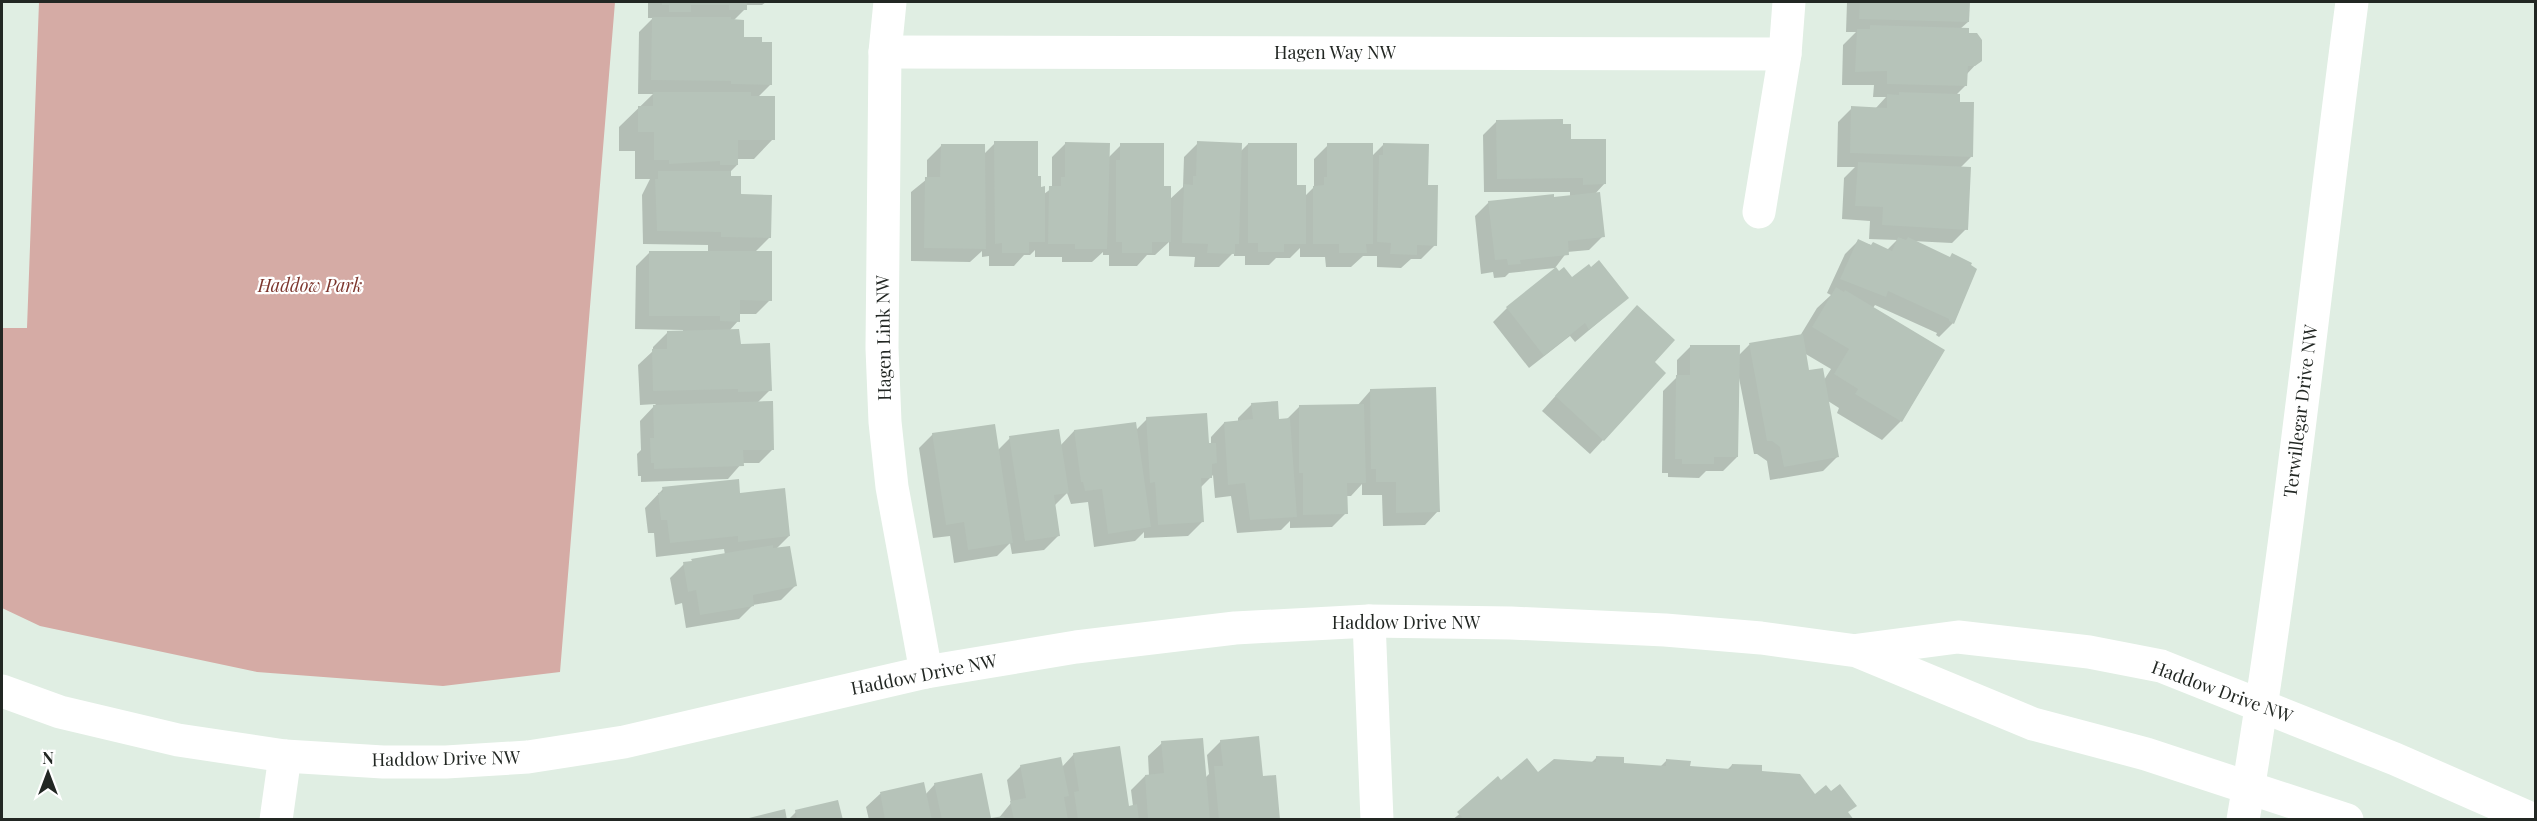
<svg xmlns="http://www.w3.org/2000/svg" width="2537" height="821" viewBox="0 0 2537 821" font-family="'Playfair Display',serif">
	<rect width="100%" height="100%" fill="#e0eee3"/>
	<polygon fill="#d5aba5" points="39,2 615,2 560,672 443,686 257,672 40,626 2,608 2,328 27,328"/>
	<g fill="#0003" fill-rule="evenodd">
		<polygon points="648,2 766,2 762,5 745,5 745,9 733,21 771,84 757,98 773,139 754,159 737,159 737,165 730,172 730,177 770,237 754,253 770,300 756,314 738,314 738,321 729,331 770,390 757,403 773,449 759,463 742,463 728,479 641,482 641,476 638,476 637,454 641,450 640,421 656,404 640,405 638,365 653,351 653,347 667,333 683,332 683,330 635,329 636,266 650,252 708,252 708,245 643,244 642,195 650,179 635,179 635,151 619,151 619,127 653,94 638,94 639,32 653,18 648,18"/>
		<path d="M1847,2H1968V22L1960,29L1980,60L1966,75V85L1956,95L1971,157L1960,168L1966,229L1952,243L1912,241L1953,323L1939,337L1936,335L1937,333L1875,305L1873,308L1901,421L1882,440L1837,413L1839,408L1828,401L1837,457L1823,471L1770,480L1767,461L1757,454H1754L1739,378L1737,457L1723,471H1706L1699,478L1668,477V473H1662L1663,391L1677,377V360L1691,346L1738,356L1749,345L1800,336L1817,308L1831,295L1827,293L1845,254L1858,241L1887,250L1897,240L1869,239L1870,221L1842,219L1844,178L1855,167H1837L1838,122L1852,108L1875,109L1886,97H1873L1874,85H1842L1843,45L1856,32H1846ZM1804,353L1831,369L1824,380L1808,372Z"/>
		<polygon points="1497,121 1562,125 1570,140 1605,183 1594,195 1603,236 1589,250 1567,252 1555,268 1509,273 1505,277 1494,278 1493,272 1481,274 1475,216 1489,202 1570,197 1570,192 1484,192 1483,135"/>
		<polygon points="995,143 1037,178 1039,189 1044,194 1052,188 1052,157 1065,144 1108,158 1121,145 1162,188 1169,200 1183,187 1184,157 1198,143 1240,152 1248,144 1304,197 1314,187 1314,159 1328,145 1371,157 1384,144 1426,186 1435,245 1421,259 1411,259 1401,268 1377,267 1377,256 1363,256 1351,267 1326,267 1325,257 1300,257 1300,248 1290,258 1276,258 1269,265 1245,265 1245,256 1234,256 1234,252 1219,267 1194,267 1195,257 1169,256 1169,242 1155,255 1147,255 1137,266 1109,266 1109,255 1103,255 1103,252 1092,262 1062,262 1062,257 1035,257 1035,250 1030,255 1024,255 1014,266 989,266 989,256 982,257 982,251 970,262 911,261 911,192 927,179 927,160 941,146 984,154"/>
		<polygon points="1591,269 1627,298 1575,342 1570,336 1529,368 1493,322 1507,308 1556,270 1572,279"/>
		<polygon points="1623,321 1652,362 1603,440 1590,454 1542,411"/>
		<polygon points="1371,390 1438,511 1425,525 1383,526 1382,495 1362,495 1362,484 1351,496 1346,496 1346,513 1332,527 1290,528 1290,521 1281,530 1237,533 1231,496 1215,498 1213,475 1200,488 1202,522 1188,536 1144,538 1144,532 1135,541 1094,547 1088,502 1071,504 1067,493 1054,506 1058,536 1044,550 1012,554 1010,543 997,556 954,563 950,536 933,538 919,448 933,434 997,451 1010,438 1060,446 1074,431 1136,430 1147,419 1211,444 1211,437 1224,423 1238,422 1238,418 1252,404 1278,420 1286,420 1300,406 1357,406"/>
		<polygon points="663,489 739,495 789,536 775,550 795,586 781,600 753,605 739,619 686,628 682,603 675,605 670,578 684,564 725,555 724,549 656,557 654,533 648,533 645,508"/>
		<polygon points="1221,741 1262,778 1279,820 992,820 998,819 1011,803 1007,780 1021,766 1062,767 1074,754 1128,807 1133,806 1131,790 1145,776 1149,776 1148,756 1162,743 1205,778 1209,774 1207,755"/>
		<polygon points="1597,757 1622,764 1660,767 1667,760 1689,768 1727,770 1732,765 1760,773 1815,796 1847,813 1852,820 1452,820 1500,782 1591,763"/>
		<polygon points="923,784 925,795 935,784 990,820 869,820 866,807 880,794"/>
		<polygon points="796,812 841,820 788,820"/>
	</g>
	<g fill="#b6c3b9">
		<polygon points="662,2 747,2 747,10 729,10 729,5 691,5 691,12 669,12 669,5 662,5"/>
		<polygon points="1860,2 1970,2 1969,22 1859,19"/>
		<polygon points="652,17 731,17 731,19 744,20 744,37 762,37 762,42 772,42 772,85 731,84 731,81 651,80"/>
		<polygon points="1870,25 1969,28 1969,33 1977,33 1982,40 1982,61 1975,66 1968,66 1967,86 1887,84 1887,71 1855,72 1857,29 1870,29"/>
		<polygon points="653,92 751,92 751,96 775,96 775,140 738,140 738,165 720,165 720,161 669,164 669,160 654,160 654,132 638,132 638,106 653,106"/>
		<polygon points="1899,92 1960,94 1960,102 1974,102 1973,157 1850,153 1851,106 1887,108 1887,94 1899,95"/>
		<polygon points="1563,119 1563,124 1571,124 1571,139 1606,139 1606,184 1583,185 1583,178 1497,179 1496,120"/>
		<polygon points="994,141 1038,141 1038,176 1041,176 1041,187 1045,186 1045,242 1029,242 1029,253 1002,253 1002,243 995,244"/>
		<polygon points="1197,141 1242,143 1239,244 1235,244 1235,254 1207,253 1208,244 1182,243 1184,184 1193,185 1193,176 1196,176"/>
		<polygon points="1065,142 1110,143 1107,249 1075,249 1075,244 1048,244 1049,186 1061,186 1061,177 1065,177"/>
		<polygon points="1120,143 1164,143 1164,186 1171,186 1171,242 1152,242 1152,253 1122,253 1122,242 1116,242 1116,160 1120,160"/>
		<polygon points="1248,143 1297,143 1297,185 1306,185 1306,244 1284,244 1284,252 1258,252 1258,243 1248,243"/>
		<polygon points="1327,143 1373,143 1373,244 1366,244 1367,253 1339,253 1339,244 1313,244 1313,186 1324,185 1324,177 1327,177"/>
		<polygon points="1383,143 1429,144 1428,185 1438,185 1437,246 1417,245 1417,255 1390,254 1391,243 1377,242 1379,155 1383,155"/>
		<polygon points="941,144 985,144 986,249 924,248 925,177 940,177"/>
		<polygon points="1858,162 1971,167 1968,230 1882,225 1883,207 1855,206"/>
		<polygon points="658,171 731,171 731,176 741,176 741,194 772,195 771,238 721,237 721,232 657,231 655,179 658,179"/>
		<polygon points="1600,192 1605,237 1568,241 1569,255 1520,260 1521,264 1508,265 1507,259 1495,260 1488,201 1554,194 1554,197"/>
		<polygon points="1898,237 1906,240 1908,237 1950,257 1952,253 1972,263 1971,265 1977,269 1954,324 1949,321 1949,319 1888,291 1886,297 1840,279 1858,239 1871,245 1873,242 1892,251"/>
		<polygon points="649,251 772,251 772,301 740,300 740,322 720,321 720,316 649,316"/>
		<polygon points="1599,260 1629,298 1589,330 1585,323 1544,356 1506,307 1556,267 1559,271 1564,267 1572,277 1589,264 1591,267"/>
		<polygon points="1836,287 1844,292 1845,290 1945,350 1902,422 1855,394 1858,389 1834,374 1849,349 1812,327"/>
		<polygon points="1637,305 1675,340 1655,362 1666,373 1604,441 1555,396"/>
		<polygon points="739,329 741,344 770,343 772,391 738,392 738,389 653,391 652,349 667,349 667,331"/>
		<polygon points="1803,334 1809,370 1823,368 1839,457 1784,467 1780,447 1772,441 1767,441 1749,343"/>
		<polygon points="1690,345 1740,345 1738,457 1714,457 1714,464 1682,464 1682,459 1675,459 1676,375 1690,375"/>
		<polygon points="1436,387 1440,512 1396,513 1396,482 1376,482 1376,469 1371,469 1370,389"/>
		<polygon points="773,401 774,450 743,450 744,466 654,469 654,463 651,463 650,438 654,438 653,405"/>
		<polygon points="1278,401 1279,419 1290,418 1297,517 1250,520 1245,483 1228,485 1224,422 1253,419 1251,403"/>
		<polygon points="1364,404 1366,483 1347,483 1348,514 1303,515 1303,473 1299,473 1299,405"/>
		<polygon points="1207,413 1209,443 1216,443 1217,463 1212,464 1212,478 1201,478 1204,522 1158,525 1155,482 1150,483 1146,417"/>
		<polygon points="1136,422 1151,527 1108,534 1102,489 1085,491 1083,482 1081,482 1074,430"/>
		<polygon points="995,424 1013,543 968,550 964,522 946,525 932,433"/>
		<polygon points="1059,429 1069,493 1054,495 1060,536 1025,541 1009,436"/>
		<polygon points="739,479 740,493 785,488 790,536 738,542 738,536 670,543 667,520 661,520 658,493 663,492 662,487"/>
		<polygon points="773,545 773,548 790,546 797,586 753,595 754,606 700,615 696,590 688,592 683,562 692,561 691,559"/>
		<polygon points="1259,736 1263,776 1276,775 1280,820 1219,820 1214,766 1223,766 1220,740"/>
		<polygon points="1203,738 1210,820 1148,820 1145,775 1164,773 1161,741"/>
		<polygon points="1120,746 1129,806 1137,804 1139,820 1078,820 1074,792 1079,791 1073,753"/>
		<polygon points="1596,756 1624,757 1624,763 1666,766 1666,759 1691,761 1690,766 1731,769 1732,764 1762,765 1762,771 1800,774 1815,794 1826,785 1831,791 1840,784 1857,806 1848,812 1854,820 1459,820 1462,817 1457,812 1498,776 1501,780 1527,758 1538,772 1554,759 1596,762"/>
		<polygon points="1061,757 1069,796 1064,797 1068,820 1014,820 1010,801 1026,798 1020,765"/>
		<polygon points="982,773 991,818 1004,816 1005,820 942,820 934,783"/>
		<polygon points="924,782 932,820 885,820 880,792"/>
		<polygon points="838,800 843,820 797,820 795,810"/>
		<polygon points="785,809 787,820 745,820 745,819"/>
	</g>
	<g fill="none" stroke-linecap="round" stroke-linejoin="round">
		<g stroke="#fff" stroke-width="33">
			<polyline points="890,2 885,52 882,348 885,422 892,487 926,672"/>
			<polyline points="885,52 1785,54 1789,2"/>
			<polyline points="1759,212 1785,54"/>
			<polyline points="1369,621 1377,820"/>
			<polyline points="276,820 285,756"/>
		</g>
		<g stroke="#fff" stroke-width="33">
			<polyline points="1859,650 1958,637 2089,652 2161,666 2395,759 2534,820"/>
			<polyline points="2,691 60,712 178,740 285,756 383,762 446,762 528,757 624,742 926,672 1076,647 1235,628 1369,621 1511,623 1665,630 1761,638 1857,651 2033,724 2146,754 2347,820"/>
		</g>
		<path stroke="#fff" stroke-width="33" d="M2243,820C2289,548 2316,274 2352,2"/>
	</g>
	<g text-anchor="middle" stroke-width="4.5" stroke-linejoin="round" paint-order="stroke">
		<g font-size="18" fill="#222723" stroke="#fff">
			<text x="1335" y="59">Hagen Way NW</text>
			<text transform="translate(884 338) rotate(-91)" y="6">Hagen Link NW</text>
			<text transform="translate(2301 411) rotate(-83)" y="6">Terwillegar Drive NW</text>
			<text x="1406" y="629">Haddow Drive NW</text>
			<text transform="translate(924 675) rotate(-11)" y="6">Haddow Drive NW</text>
			<text transform="translate(2222 692) rotate(20)" y="6">Haddow Drive NW</text>
			<text transform="translate(446 759) rotate(-1)" y="6">Haddow Drive NW</text>
		</g>
		<g font-size="18" font-style="italic" fill="#7d362d" stroke="#fff">
			<text x="310" y="292">Haddow Park</text>
		</g>
	</g>
	<rect width="2537" height="821" fill="none" stroke="#222723" stroke-width="6"/>
	<g transform="translate(48 773)" stroke="#ffffff" stroke-width="4.5" paint-order="stroke">
	<path d="M0-4.5L10 22L0 15L-10 22Z" fill="#222723"/>
	<text y="-9" font-size="16" font-weight="bold" text-anchor="middle" fill="#222723">N</text>
	</g>
</svg>
